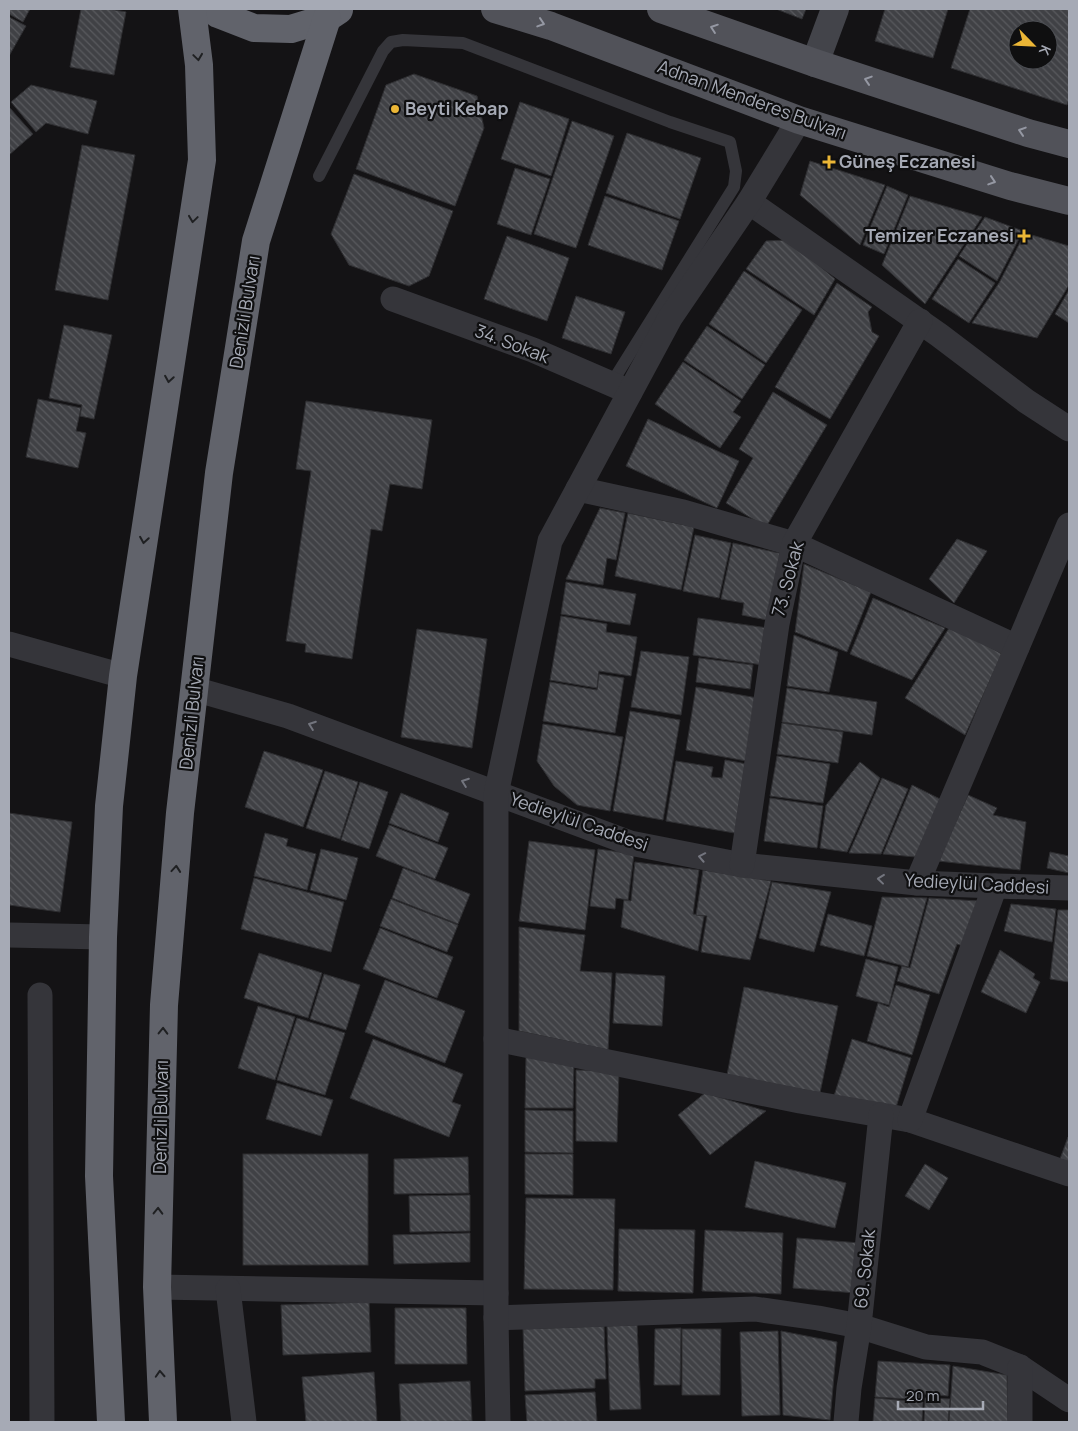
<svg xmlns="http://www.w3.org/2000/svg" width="1078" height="1431" viewBox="0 0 1078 1431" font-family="Manrope,sans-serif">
	<defs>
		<pattern id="building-back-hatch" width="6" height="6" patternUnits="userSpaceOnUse" patternTransform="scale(1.25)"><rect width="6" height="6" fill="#404145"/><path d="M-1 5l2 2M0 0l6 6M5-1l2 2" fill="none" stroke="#595a5e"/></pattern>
	</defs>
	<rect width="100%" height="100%" fill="#141315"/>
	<g fill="url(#building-back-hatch)" stroke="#2e2e31" fill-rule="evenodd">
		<polygon points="9,9 30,9 23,22 9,14"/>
		<polygon points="81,9 109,9 126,12 114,75 70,67"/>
		<polygon points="776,9 806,9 802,19"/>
		<polygon points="885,9 948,9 933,58 875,41"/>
		<path d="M970,9H1069V99L1067,105L951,68ZM1018,30H1048V60H1018Z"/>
		<polygon points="9,17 26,26 9,56"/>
		<polygon points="414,74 477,96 484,128 455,206 356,169 386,85"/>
		<polygon points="31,85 97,101 88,134 46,123 36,132 11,102"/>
		<polygon points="520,102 569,119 551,176 501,159"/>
		<polygon points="9,107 33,134 9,155"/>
		<polygon points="572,121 614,136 576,248 534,234"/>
		<polygon points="627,133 701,158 680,219 606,193"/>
		<polygon points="82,145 135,155 108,300 55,290"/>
		<polygon points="810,161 885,185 860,245 800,195"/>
		<polygon points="515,168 550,179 531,235 497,224"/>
		<polygon points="354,174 453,211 429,276 409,286 349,265 331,234"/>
		<polygon points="887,186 908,195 884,254 863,245"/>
		<polygon points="605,196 679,221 662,270 588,245"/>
		<polygon points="910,196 982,217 925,304 882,265"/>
		<polygon points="985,217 1023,231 997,281 959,256"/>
		<polygon points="1025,233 1069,246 1069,285 1037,338 972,323 999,283"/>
		<polygon points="507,236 569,258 547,321 484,299"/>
		<polygon points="789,240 835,279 814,315 746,269 766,241"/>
		<polygon points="958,259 995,283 969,323 932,299"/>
		<polygon points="744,271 802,310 766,363 709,324"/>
		<polygon points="837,283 872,307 868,312 872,332 879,336 830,419 775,387"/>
		<polygon points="1069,290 1069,323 1055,314"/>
		<polygon points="576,296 625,312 611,354 562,338"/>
		<polygon points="64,325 112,335 94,419 80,416 82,405 49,398"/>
		<polygon points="707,326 765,365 742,399 684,360"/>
		<polygon points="683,362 741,401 733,412 741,417 720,448 655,404"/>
		<polygon points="773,392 827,425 766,527 726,503 753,458 739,449"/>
		<polygon points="38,399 81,408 76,431 86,433 78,468 26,457"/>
		<polygon points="306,401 432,420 422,489 390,484 382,531 371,529 352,659 305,652 306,644 286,641 311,471 296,469"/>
		<polygon points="648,419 739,461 717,508 626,466"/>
		<polygon points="600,508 625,513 616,560 607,558 603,585 566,579"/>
		<polygon points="628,513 694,527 681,590 615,576"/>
		<polygon points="695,535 731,543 719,598 683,591"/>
		<polygon points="957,539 987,551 954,603 929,579"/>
		<polygon points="733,543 788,555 767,620 742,615 744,603 721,599"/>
		<polygon points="804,564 871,592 847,652 795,632"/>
		<polygon points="566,582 636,594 630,625 561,614"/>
		<polygon points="873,598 945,628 912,680 850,654"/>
		<polygon points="561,616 607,624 606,632 637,637 631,676 599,671 597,688 550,680"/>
		<polygon points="698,618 768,628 763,665 693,655"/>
		<polygon points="951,625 1002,654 965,735 905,698"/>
		<polygon points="417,629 487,639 472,748 401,737"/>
		<polygon points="794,635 838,652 829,692 787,686"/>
		<polygon points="641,651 689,657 681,715 631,707"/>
		<polygon points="699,658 753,665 750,689 696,682"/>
		<polygon points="599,674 624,678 615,733 543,721 550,682 597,690"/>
		<polygon points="696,687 763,699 752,762 686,750"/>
		<polygon points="787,688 877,702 872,735 782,722"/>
		<polygon points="630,711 680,720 663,820 613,811"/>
		<polygon points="782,723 843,732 838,763 777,754"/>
		<polygon points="543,724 623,737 610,811 577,805 554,786 537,761"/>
		<polygon points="264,751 323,770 303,827 245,807"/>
		<polygon points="777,756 830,764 823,803 770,796"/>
		<polygon points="725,760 752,765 740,834 666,821 676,761 713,767 711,777 722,778"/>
		<polygon points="860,762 880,778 847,852 820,848 826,805"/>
		<polygon points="325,771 358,782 340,839 306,828"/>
		<polygon points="882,778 908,789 881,854 849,853"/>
		<polygon points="360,782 388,792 369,849 341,840"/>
		<polygon points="912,785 944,801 916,857 883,854"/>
		<polygon points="401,793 449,813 438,842 389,823"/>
		<polygon points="968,795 997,808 993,815 1026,822 1020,870 938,861"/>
		<polygon points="770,798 823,806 817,848 764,841"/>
		<polygon points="9,813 72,822 60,912 9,905"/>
		<polygon points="389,825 448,848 435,879 376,856"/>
		<polygon points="265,833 288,839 286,846 316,854 307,890 254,876"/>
		<polygon points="529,841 595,850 585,930 519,921"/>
		<polygon points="321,849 358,858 346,900 310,890"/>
		<polygon points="598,849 634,854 628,900 616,898 615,909 590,906"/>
		<polygon points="1050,852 1069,856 1069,873 1047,868"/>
		<polygon points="635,862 699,870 693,914 704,916 698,951 621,927 624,900 631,901"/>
		<polygon points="403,868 470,894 458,924 392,898"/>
		<polygon points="703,870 771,881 750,960 701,952 707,916 696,915"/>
		<polygon points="254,878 344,902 331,952 241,929"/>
		<polygon points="772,882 831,892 814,952 759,938"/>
		<polygon points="882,897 927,898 908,967 867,956"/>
		<polygon points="929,898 979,901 963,946 957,944 939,994 897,981 902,966 910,968"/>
		<polygon points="391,899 458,925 447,952 380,926"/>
		<polygon points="1011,904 1056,909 1052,942 1004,931"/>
		<polygon points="1058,910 1069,910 1069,982 1050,979"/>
		<polygon points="828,914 872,926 864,956 820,945"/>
		<polygon points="519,927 585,935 580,971 612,973 608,1050 519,1031"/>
		<polygon points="380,928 453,957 437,998 363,969"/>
		<polygon points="1000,950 1035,974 1033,978 1040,982 1026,1013 981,992"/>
		<polygon points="259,953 322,973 308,1018 244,998"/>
		<polygon points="866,959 898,967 889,1005 856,996"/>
		<polygon points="616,973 665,976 662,1026 613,1023"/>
		<polygon points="324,974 360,985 346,1030 310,1019"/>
		<polygon points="385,980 465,1011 445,1063 365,1032"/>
		<polygon points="896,985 930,995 912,1055 867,1041 878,1003 889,1007"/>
		<polygon points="744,987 838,1006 820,1093 727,1075"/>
		<polygon points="258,1006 295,1017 275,1080 238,1068"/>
		<polygon points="297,1018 345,1033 325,1095 277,1080"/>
		<polygon points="373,1039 463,1074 452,1102 461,1105 449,1137 350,1098"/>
		<polygon points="852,1039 911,1058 894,1114 834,1096"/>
		<polygon points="526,1057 574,1058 573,1108 525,1108"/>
		<polygon points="576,1070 619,1071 617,1142 576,1141"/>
		<polygon points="277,1083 333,1100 321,1136 266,1119"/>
		<polygon points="705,1093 766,1111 710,1155 678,1115"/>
		<polygon points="525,1110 573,1111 573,1153 525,1152"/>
		<polygon points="1068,1137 1069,1138 1069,1162 1060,1159"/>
		<rect x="243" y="1154" width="125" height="111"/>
		<polygon points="525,1154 573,1154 573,1195 525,1194"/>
		<polygon points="468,1157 469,1193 394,1194 394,1159"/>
		<polygon points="755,1161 846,1183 835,1228 745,1207"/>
		<polygon points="925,1164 948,1178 929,1210 905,1196"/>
		<polygon points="470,1195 470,1231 410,1232 409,1196"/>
		<polygon points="526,1198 615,1199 613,1290 524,1289"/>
		<polygon points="619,1229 695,1230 693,1293 618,1291"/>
		<polygon points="705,1230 783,1233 781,1294 702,1291"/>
		<polygon points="470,1233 470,1262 394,1264 393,1235"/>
		<polygon points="797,1238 860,1243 856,1293 793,1288"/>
		<polygon points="369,1302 371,1352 283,1355 281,1305"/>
		<polygon points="395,1308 466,1308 467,1364 395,1364"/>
		<polygon points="637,1325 641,1409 610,1410 607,1326"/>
		<polygon points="604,1326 606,1379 595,1379 595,1388 525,1391 523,1329"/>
		<polygon points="681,1328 680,1385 654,1385 655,1329"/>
		<polygon points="682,1329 721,1329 720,1395 682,1395"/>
		<polygon points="778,1331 780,1415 742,1416 740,1332"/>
		<polygon points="781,1331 837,1342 830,1420 783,1415"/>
		<polygon points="878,1361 950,1365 948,1396 924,1394 924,1400 875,1397"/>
		<polygon points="953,1366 1007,1375 1008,1422 949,1422"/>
		<polygon points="374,1372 377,1422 306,1422 302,1377"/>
		<polygon points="470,1381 472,1421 401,1422 399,1384"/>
		<polygon points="595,1392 597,1422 527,1422 525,1395"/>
		<polygon points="875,1398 923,1402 922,1422 873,1422"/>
		<polygon points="925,1398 950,1399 948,1422 924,1422"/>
	</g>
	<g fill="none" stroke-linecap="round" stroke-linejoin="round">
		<polyline stroke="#35353a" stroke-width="12" points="319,176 383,51 391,42 403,40 463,43 670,122 730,142 736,171 734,187 611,384"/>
		<g stroke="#35353a" stroke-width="25">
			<polyline points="749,202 939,335 1026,401 1069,429"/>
			<polyline points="393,299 533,350 630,392"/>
			<polyline points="578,489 683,512 794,544 1017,647"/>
			<polyline points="9,644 123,676"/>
			<polyline points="194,689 288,716 630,843 742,865 917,883 995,886 1069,888"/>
			<polyline points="742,865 777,624 794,544 920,321"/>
			<polyline points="917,883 1069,525"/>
			<polyline points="9,935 103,937"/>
			<polyline points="40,995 42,1422"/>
			<polyline points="496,1039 800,1101 910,1120 1069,1174"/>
			<polyline points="910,1120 995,886"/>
			<polyline points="157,1287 496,1293"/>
			<polyline points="228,1289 244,1422"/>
			<polyline points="496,1318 755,1309 818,1318 859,1326 926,1347 982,1352 1020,1367 1069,1400"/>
			<polyline points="498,1422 496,1318 496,794 550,541 670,318 749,202 799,120"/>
			<polyline points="846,1422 849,1388 859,1326 881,1115"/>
			<polyline points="1020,1422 1020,1367"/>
		</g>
		<polyline stroke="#43444a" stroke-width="28" points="815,63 835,9"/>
		<g stroke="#515259" stroke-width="28">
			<polyline points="495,9 551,26 799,120 1010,186 1069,201"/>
			<polyline points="661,9 815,63 1028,133 1069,144"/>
		</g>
		<g stroke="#61636b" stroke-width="28">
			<polyline points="211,9 218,14 254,28 291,29 327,18 339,10"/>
			<polyline points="111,1422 99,1176 103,937 109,806 123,676 202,160 199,65 192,9"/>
			<polyline points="163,1422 157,1287 164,1005 180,813 219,473 256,241 327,18"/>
		</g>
	</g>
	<defs><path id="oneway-chevron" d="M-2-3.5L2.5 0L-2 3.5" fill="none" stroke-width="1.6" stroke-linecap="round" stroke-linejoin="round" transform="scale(1.25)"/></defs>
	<g stroke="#9598a3">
		<use href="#oneway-chevron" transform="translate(541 23) rotate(18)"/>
		<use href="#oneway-chevron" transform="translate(714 28) rotate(-161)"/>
		<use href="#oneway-chevron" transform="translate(868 80) rotate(-162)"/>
		<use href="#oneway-chevron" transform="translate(1022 131) rotate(-162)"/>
		<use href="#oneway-chevron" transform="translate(992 181) rotate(18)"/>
	</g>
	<g stroke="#1f2022">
		<use href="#oneway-chevron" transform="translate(198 57) rotate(82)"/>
		<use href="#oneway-chevron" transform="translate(193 219) rotate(98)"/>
		<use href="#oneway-chevron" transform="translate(169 379) rotate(99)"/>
		<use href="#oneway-chevron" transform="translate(144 540) rotate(99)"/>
		<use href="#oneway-chevron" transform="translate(176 869) rotate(-85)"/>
		<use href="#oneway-chevron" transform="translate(163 1031) rotate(-89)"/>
		<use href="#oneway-chevron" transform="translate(158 1211) rotate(-89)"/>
		<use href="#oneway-chevron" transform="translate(160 1374) rotate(-93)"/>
	</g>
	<g stroke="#73757e">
		<use href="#oneway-chevron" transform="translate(312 725) rotate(-160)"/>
		<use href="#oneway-chevron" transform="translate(465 782) rotate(-160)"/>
		<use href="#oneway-chevron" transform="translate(702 857) rotate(-169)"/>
		<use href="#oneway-chevron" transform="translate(881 879) rotate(-174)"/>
	</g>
	<g fill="#ebb636" stroke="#0f0f10" stroke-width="2">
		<circle cx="395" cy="109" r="5"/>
		<path d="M826.5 154.5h5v5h5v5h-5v5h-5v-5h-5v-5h5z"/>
		<path d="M1021.5 228.5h5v5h5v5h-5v5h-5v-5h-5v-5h5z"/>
	</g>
	<g text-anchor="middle" stroke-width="4.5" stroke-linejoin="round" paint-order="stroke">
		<g font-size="18" fill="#a6aab5" stroke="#0f0f10">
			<text transform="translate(752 100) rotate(20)" y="6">Adnan Menderes Bulvarı</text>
			<text transform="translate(245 312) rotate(-81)" y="6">Denizli Bulvarı</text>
			<text transform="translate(512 344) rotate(21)" y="6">34. Sokak</text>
			<text transform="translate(788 579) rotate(-75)" y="6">73. Sokak</text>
			<text transform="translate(192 713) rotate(-84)" y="6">Denizli Bulvarı</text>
			<text transform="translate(579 822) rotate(19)" y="6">Yedieylül Caddesi</text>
			<text transform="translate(977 884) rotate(3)" y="6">Yedieylül Caddesi</text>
			<text transform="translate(161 1117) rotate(-89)" y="6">Denizli Bulvarı</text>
			<text transform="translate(865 1269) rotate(-84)" y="6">69. Sokak</text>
		</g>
		<g font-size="18" font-weight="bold" fill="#a6aab5" stroke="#0f0f10" text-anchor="start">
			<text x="405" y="115">Beyti Kebap</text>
			<text x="839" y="168">Güneş Eczanesi</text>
			<text x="1014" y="242" text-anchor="end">Temizer Eczanesi</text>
		</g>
	</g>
	<rect width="1078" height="1431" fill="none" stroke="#a6aab5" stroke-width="20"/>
	<g transform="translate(1033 45) rotate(114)"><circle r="24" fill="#0f0f10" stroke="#4b4d52"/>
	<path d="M0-4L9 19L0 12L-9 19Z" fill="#ebb636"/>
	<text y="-8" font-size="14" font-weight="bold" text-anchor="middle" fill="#a6aab5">K</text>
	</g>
	<path d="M898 1401v8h85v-8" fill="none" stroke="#a6aab5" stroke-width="2.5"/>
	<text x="906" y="1401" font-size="15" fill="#a6aab5" stroke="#0f0f10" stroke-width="4" paint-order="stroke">20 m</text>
</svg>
